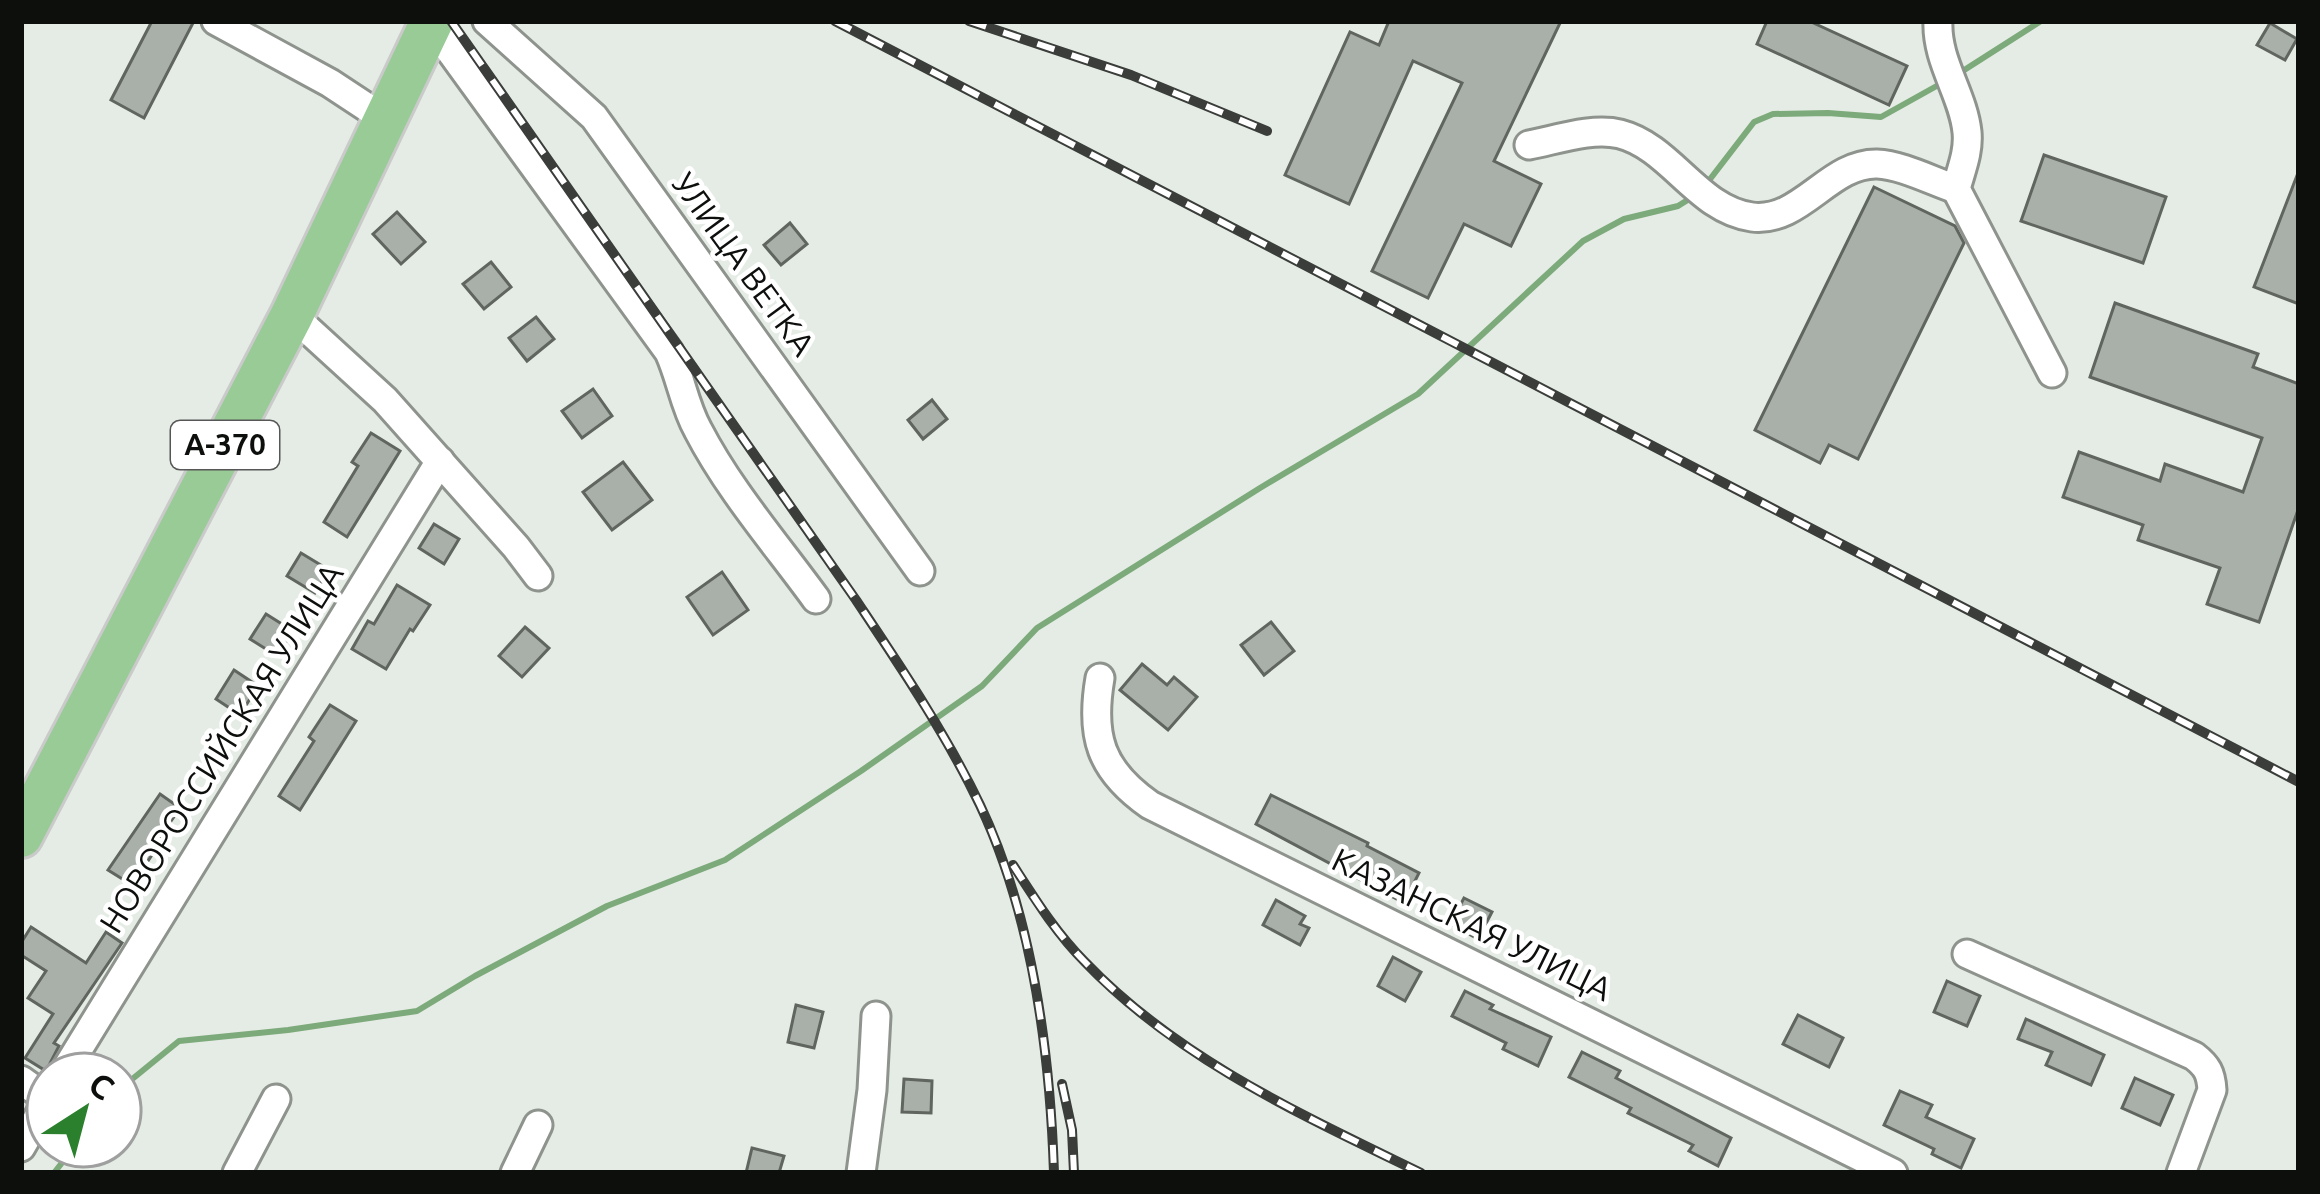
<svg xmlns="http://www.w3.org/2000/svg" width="2320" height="1194" viewBox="0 0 2320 1194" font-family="Ubuntu,sans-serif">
	<rect width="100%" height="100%" fill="#e5ece5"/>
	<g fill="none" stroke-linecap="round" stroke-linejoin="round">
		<g stroke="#7caa7a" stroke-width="6">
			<polyline points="1958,74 2041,21"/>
			<polyline points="1704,187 1754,122 1773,114 1828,113 1881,117 1942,83"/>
			<polyline points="120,1089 179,1041 288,1030 417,1011 475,976 607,906 725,860 861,771 982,686 1037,628 1260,488 1418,394 1583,241 1624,219 1678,206 1694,196"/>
			<polyline points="54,1173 75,1146"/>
		</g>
	</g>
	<g fill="#a9b0a9" stroke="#60665f" stroke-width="3">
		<polygon points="152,21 194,21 144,118 111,100"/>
		<polygon points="1389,21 1561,21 1494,161 1541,184 1511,246 1464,224 1428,298 1372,271 1462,83 1413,61 1349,204 1285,175 1350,32 1379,45"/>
		<polygon points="1767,21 1809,21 1907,66 1889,105 1757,44"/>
		<polygon points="2270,23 2297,39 2285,60 2257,45"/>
		<polygon points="2044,155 2166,197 2143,263 2021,221"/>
		<polygon points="2298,173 2299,174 2299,304 2254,287"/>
		<polygon points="1874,187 1955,226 1964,243 1858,459 1829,445 1820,463 1755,430"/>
		<polygon points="397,212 425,242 401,264 373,234"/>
		<polygon points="790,223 807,244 781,265 764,245"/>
		<polygon points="491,262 511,287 484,309 463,284"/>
		<polygon points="2115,303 2258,354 2253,367 2299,384 2299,507 2259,622 2207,604 2220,568 2138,540 2143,525 2063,497 2079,452 2160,481 2165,464 2243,492 2262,438 2090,377"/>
		<polygon points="536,317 554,339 527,361 509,338"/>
		<polygon points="593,389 612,416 582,438 562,411"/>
		<polygon points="932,400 947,419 923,439 908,420"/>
		<polygon points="371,433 400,451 347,537 324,522 358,466 352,462"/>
		<polygon points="623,462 652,500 612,530 583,492"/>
		<polygon points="434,524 459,539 444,564 419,548"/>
		<polygon points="301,553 329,570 315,593 287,576"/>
		<polygon points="722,572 748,610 713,635 687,597"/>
		<polygon points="397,585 430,605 413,631 410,629 386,669 352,649 368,621 374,624"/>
		<polygon points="266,614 293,631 277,656 250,639"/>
		<polygon points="1271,622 1294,651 1264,675 1241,645"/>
		<polygon points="525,627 549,648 522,677 499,656"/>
		<polygon points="1142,664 1167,685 1174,677 1197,697 1168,730 1120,690"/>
		<polygon points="234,670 258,686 240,715 216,699"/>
		<polygon points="330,705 356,721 300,810 279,796 314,741 309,737"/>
		<polygon points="160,794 180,808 153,847 156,849 132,885 108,870"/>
		<polygon points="1271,795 1368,843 1367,846 1419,873 1404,903 1256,824"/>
		<polygon points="1464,898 1492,912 1478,939 1450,924"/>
		<polygon points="1276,900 1305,916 1300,924 1309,928 1300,945 1263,925"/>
		<polygon points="31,927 86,963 106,932 122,943 54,1043 59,1046 46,1071 25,1058 53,1014 28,998 46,971 21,955 21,943"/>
		<polygon points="1393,957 1421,972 1405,1001 1378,986"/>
		<polygon points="1947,981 1980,996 1967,1026 1934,1012"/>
		<polygon points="1465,991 1493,1005 1490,1009 1551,1037 1538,1066 1503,1049 1506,1043 1452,1016"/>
		<polygon points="796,1005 823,1012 814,1048 788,1042"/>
		<polygon points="1798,1015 1843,1038 1829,1067 1783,1044"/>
		<polygon points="2026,1019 2104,1055 2091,1085 2046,1065 2052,1052 2018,1039"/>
		<polygon points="1582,1052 1620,1071 1616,1078 1731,1138 1718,1166 1689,1151 1693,1145 1628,1113 1631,1108 1569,1077"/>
		<polygon points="2135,1078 2173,1095 2160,1125 2122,1108"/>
		<polygon points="904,1079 932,1081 931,1113 902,1112"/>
		<polygon points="1900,1091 1932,1105 1926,1117 1974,1139 1961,1168 1932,1154 1934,1149 1884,1125"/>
		<polygon points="752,1148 784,1156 779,1173 746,1173"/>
	</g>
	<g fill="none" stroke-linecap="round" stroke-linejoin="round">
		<defs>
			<g id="minor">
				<polyline points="216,21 330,83 374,112"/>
				<polyline points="487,21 594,117 920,571"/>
				<path d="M1938,21C1936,61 1963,94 1967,132C1969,152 1961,170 1956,189L2052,373"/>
				<path d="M430,23L669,352C681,378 684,405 698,430C729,490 776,544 816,599"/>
				<path d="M1529,145C1556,140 1592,127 1620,134C1671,147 1698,210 1752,217C1801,223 1829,163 1877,164C1902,165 1932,181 1956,189"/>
				<polyline points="292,315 385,400 516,547 538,576"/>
				<path d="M1100,678C1090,736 1100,770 1150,805L1893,1173"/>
				<path d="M1967,954L2194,1056C2207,1066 2211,1073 2212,1090L2181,1173"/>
				<polyline points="63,1074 440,461"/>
				<polyline points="21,1080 35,1090 48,1090"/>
				<polyline points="21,1147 48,1100"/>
				<polyline points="237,1173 276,1099"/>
				<polyline points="515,1173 538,1125"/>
				<polyline points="861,1173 872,1090 876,1016"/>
			</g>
			<polyline id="highway" points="21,836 292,315 432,21"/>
		</defs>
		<use href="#minor" stroke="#8e948d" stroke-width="33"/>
		<use href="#highway" stroke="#cacaca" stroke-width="48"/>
		<use href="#minor" stroke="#fff" stroke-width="27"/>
		<use href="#highway" stroke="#98cb96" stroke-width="42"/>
		<defs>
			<g id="rail">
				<path d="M451,21L856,600C900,666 945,732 980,805C1032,915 1050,1052 1054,1173"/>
				<polyline points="835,21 2299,782"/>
				<polyline points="969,21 1131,75 1267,131"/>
				<path d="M1013,865C1035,899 1056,933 1085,962C1178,1059 1302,1115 1421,1173"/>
				<polyline points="1062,1084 1072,1130 1074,1173"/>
			</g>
		</defs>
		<use href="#rail" stroke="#3a3d3a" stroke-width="10"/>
		<use href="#rail" stroke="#fff" stroke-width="6" stroke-dasharray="18" stroke-linecap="butt"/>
	</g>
	<g text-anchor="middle" stroke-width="9" stroke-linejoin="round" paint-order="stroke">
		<rect fill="#fff" stroke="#565756" stroke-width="3" x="171" y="421" width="108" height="48" rx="9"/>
		<g font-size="30" font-weight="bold" fill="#0d0f0d">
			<text x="225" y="455">А-370</text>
		</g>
		<g font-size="33" fill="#0d0f0d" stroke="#fff">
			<text transform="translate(744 264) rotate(54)" y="12">УЛИЦА ВЕТКА</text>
			<text transform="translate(221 748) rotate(-58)" y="12">НОВОРОССИЙСКАЯ УЛИЦА</text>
			<text transform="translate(1472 924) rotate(26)" y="12">КАЗАНСКАЯ УЛИЦА</text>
		</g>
	</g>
	<rect width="2320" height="1194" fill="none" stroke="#0d0f0d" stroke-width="48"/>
	<g transform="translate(84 1110) rotate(36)"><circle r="57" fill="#ffffff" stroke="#9e9f9e" stroke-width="3"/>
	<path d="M0-9L21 45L0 30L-21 45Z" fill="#2b802d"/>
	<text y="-18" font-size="33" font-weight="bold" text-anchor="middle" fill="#0d0f0d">С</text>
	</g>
</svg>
